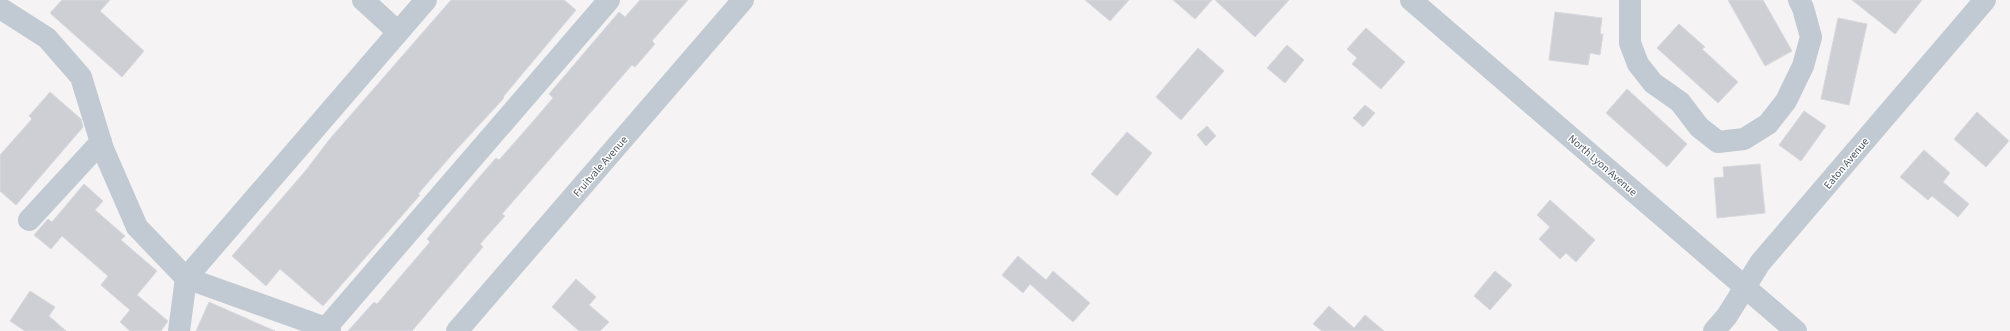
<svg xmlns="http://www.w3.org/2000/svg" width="2010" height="331" viewBox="0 0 2010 331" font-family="'Source Sans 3',sans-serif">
	<rect width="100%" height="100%" fill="#f5f3f3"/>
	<g fill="#cdcfd5" stroke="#d7d9de">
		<polygon points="62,0 110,0 100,11 144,51 122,77 50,13"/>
		<polygon points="451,0 564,0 576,10 503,97 504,98 456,150 418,194 420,195 323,306 280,269 266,286 232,256 307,169 329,140"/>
		<polygon points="640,0 688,0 652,41 655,44 635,67 632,65 502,214 505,216 480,244 483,247 412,331 348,331 374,302 377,304 430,242 427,239 476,181 496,158 499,160 529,126 553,98 549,94 619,12 625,17"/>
		<polygon points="1085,0 1129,0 1110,21"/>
		<polygon points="1173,0 1212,0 1195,19"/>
		<polygon points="1215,0 1289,0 1255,37"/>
		<polygon points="1728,0 1763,0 1792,51 1765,66"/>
		<polygon points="1852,0 1922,0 1895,34"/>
		<polygon points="1555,12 1602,18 1600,34 1603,34 1600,55 1590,53 1588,65 1549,60"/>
		<polygon points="1838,18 1867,24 1849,105 1821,99"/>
		<polygon points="1679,24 1705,47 1702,49 1738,82 1718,103 1657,48"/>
		<polygon points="1366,28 1405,62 1381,89 1352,64 1357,58 1347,49"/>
		<polygon points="1287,45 1304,60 1285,83 1267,68"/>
		<polygon points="1198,48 1224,71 1181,120 1156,97"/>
		<polygon points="1627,89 1687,144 1667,167 1606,113"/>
		<polygon points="50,92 81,119 83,127 16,205 0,191 0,155 32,119 29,116"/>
		<polygon points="1365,105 1375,113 1363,127 1353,118"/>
		<polygon points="1804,111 1826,126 1801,161 1779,145"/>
		<polygon points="1977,112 2009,141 1986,167 1954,139"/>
		<polygon points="1207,126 1216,136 1206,146 1197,135"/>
		<polygon points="1127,132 1152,153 1117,196 1091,174"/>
		<polygon points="1924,150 1950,173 1943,182 1969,204 1958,217 1932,196 1928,200 1900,177"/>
		<polygon points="1760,164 1765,213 1717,218 1714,178 1724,177 1723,167"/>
		<polygon points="84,184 103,201 95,210 125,236 121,240 157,271 137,295 168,321 161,331 130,331 120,322 130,310 101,285 108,276 62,236 51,249 34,235 48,219 52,222"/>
		<polygon points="1550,200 1595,240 1576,262 1566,253 1560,259 1539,239 1550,227 1537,215"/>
		<polygon points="1018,256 1046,280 1053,271 1090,303 1073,322 1030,284 1023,293 1002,275"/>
		<polygon points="1495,271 1512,285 1490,310 1474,296"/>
		<polygon points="576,279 596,297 589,305 609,322 600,331 579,331 552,307"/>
		<polygon points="30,291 55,307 49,316 66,331 25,331 10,321"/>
		<polygon points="209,302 275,331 196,331"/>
		<polygon points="1329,306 1354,328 1365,315 1384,331 1322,331 1313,324"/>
	</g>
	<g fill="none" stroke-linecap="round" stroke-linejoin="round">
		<g stroke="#c1cad2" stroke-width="22">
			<polyline points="363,0 398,32"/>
			<polyline points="1411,0 1796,331"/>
			<polyline points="1630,0 1630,43 1638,64 1653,83 1680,102 1699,127 1718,142 1744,139 1768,124 1786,101 1803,66 1811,37 1803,8 1799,0"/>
			<polyline points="0,8 47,38 81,77 103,149 137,227 186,278 326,328 330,331"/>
			<polyline points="29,220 101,142"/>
			<polyline points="326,328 609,0"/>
			<polyline points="179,331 186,278 426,0"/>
			<polyline points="457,331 743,0"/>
			<polyline points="1714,331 1727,316 1760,263 1985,0"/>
		</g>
	</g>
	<g text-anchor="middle" stroke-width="3" stroke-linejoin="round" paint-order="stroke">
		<g font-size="11" fill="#4a5661" stroke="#fff">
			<text transform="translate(1846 163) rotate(-50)" y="4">Eaton Avenue</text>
			<text transform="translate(1603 165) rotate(41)" y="4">North Lyon Avenue</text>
			<text transform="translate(600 166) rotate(-49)" y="4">Fruitvale Avenue</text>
		</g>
	</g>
</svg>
